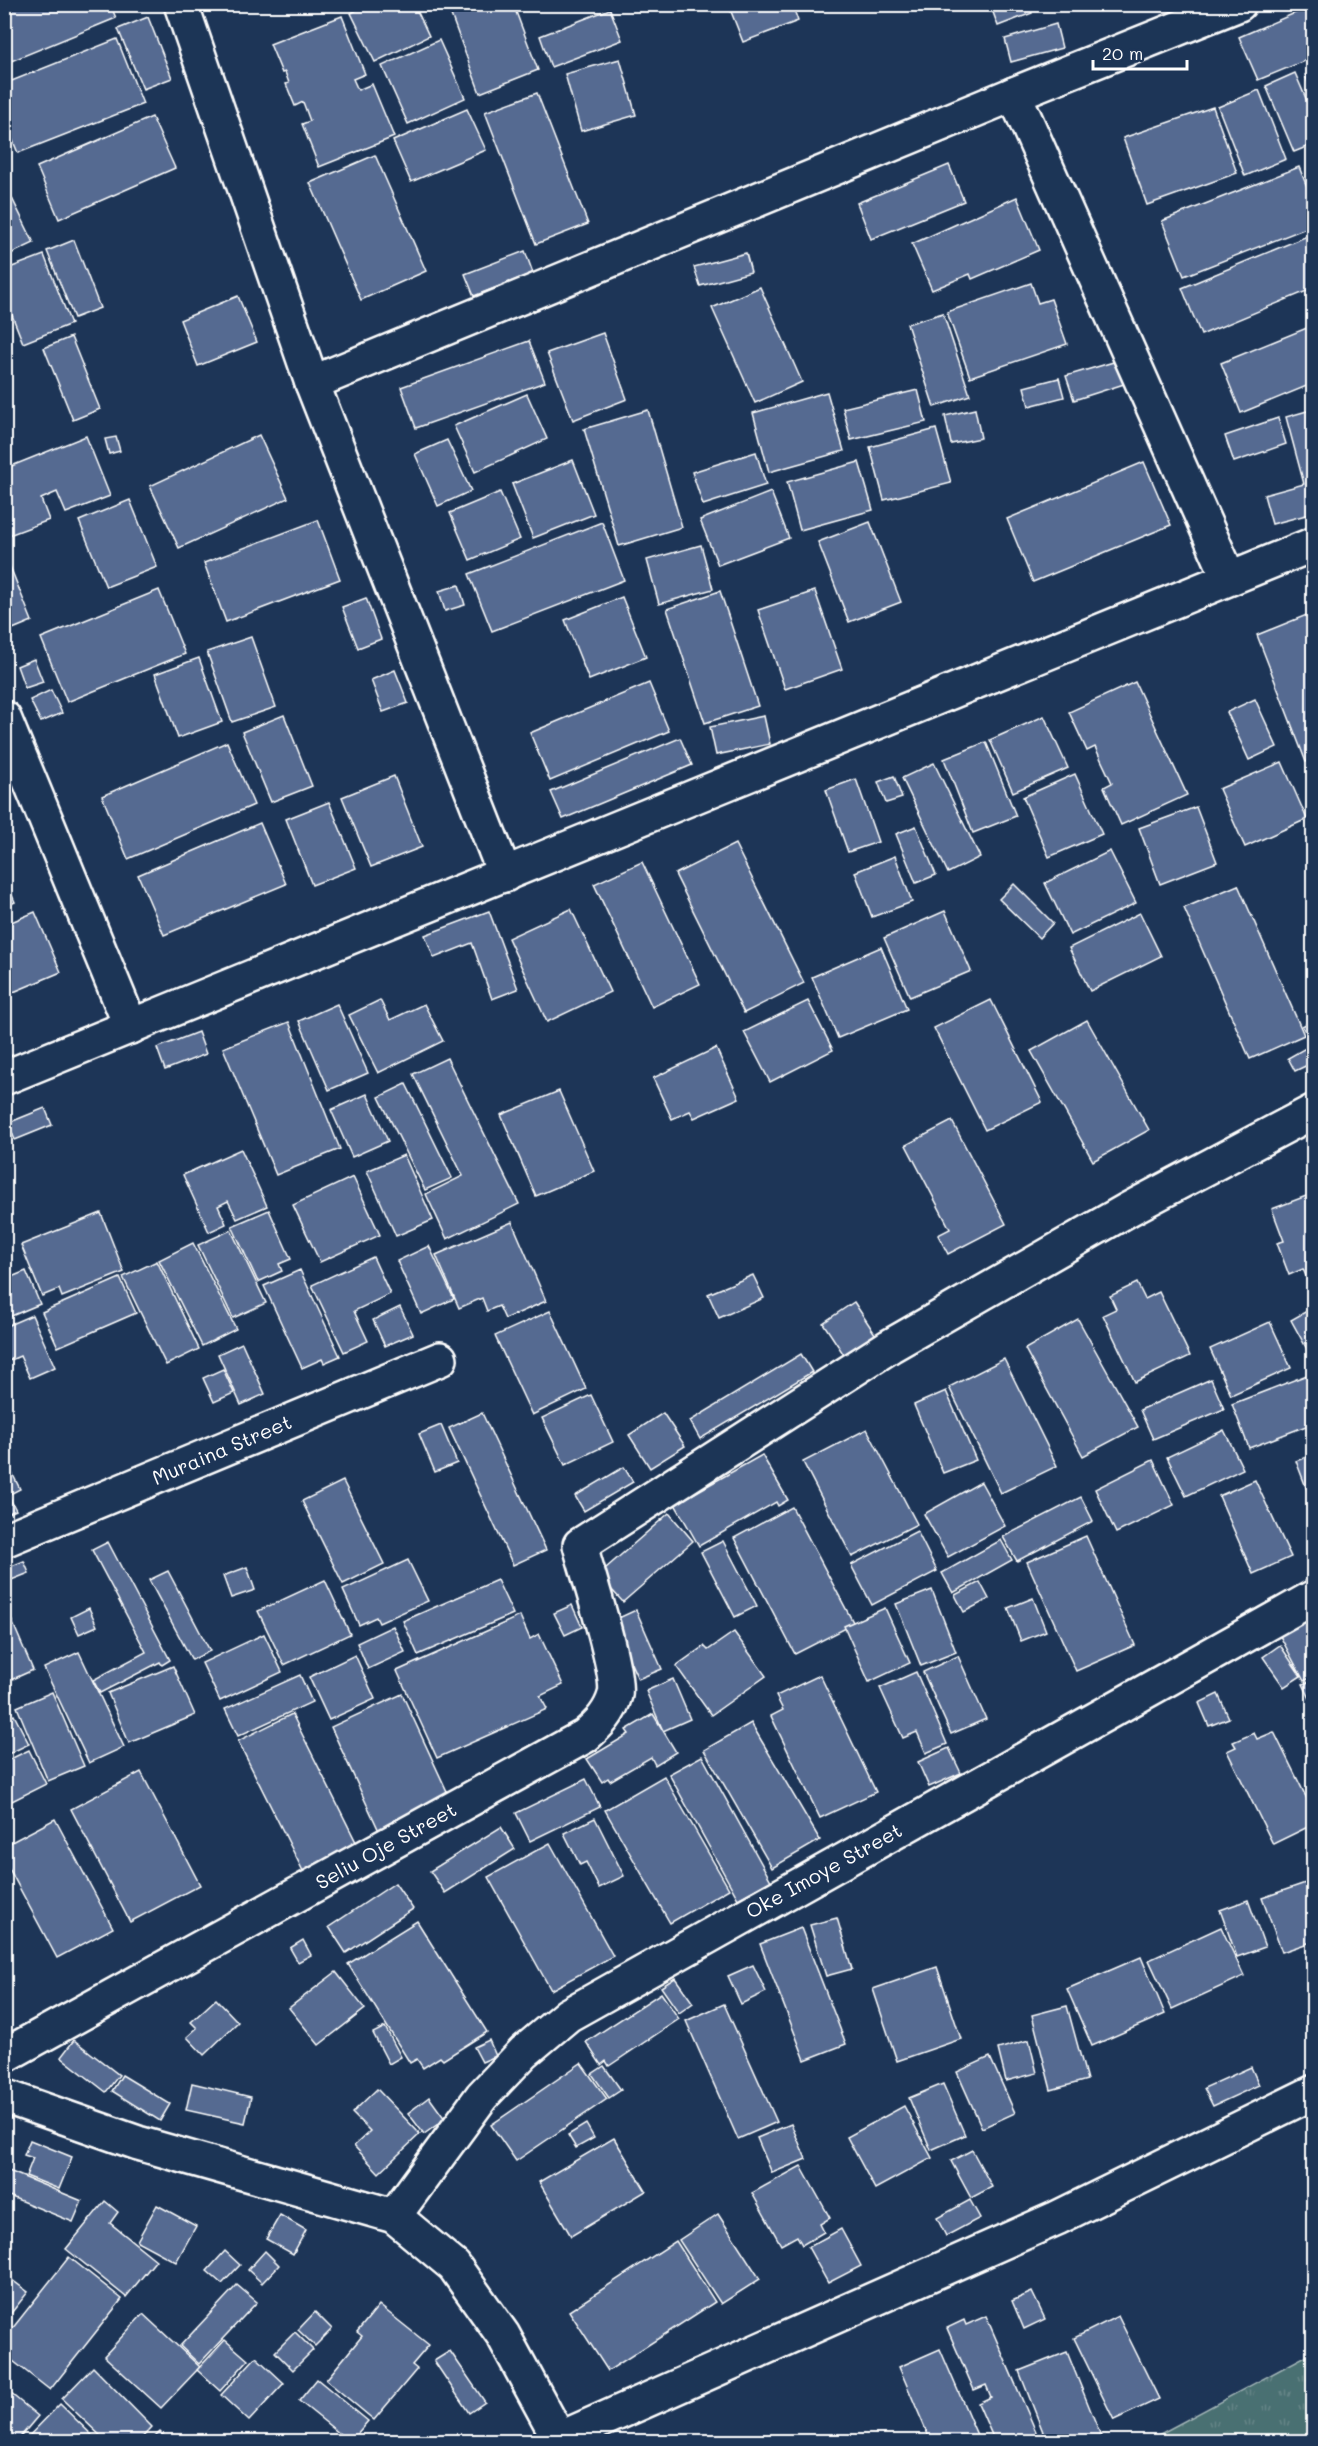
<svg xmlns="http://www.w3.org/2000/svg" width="1318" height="2446" viewBox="0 0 1318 2446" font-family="Mali,sans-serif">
	<defs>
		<pattern id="grass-tufts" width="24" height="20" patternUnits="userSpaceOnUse" patternTransform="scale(1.5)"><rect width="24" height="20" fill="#4a6f72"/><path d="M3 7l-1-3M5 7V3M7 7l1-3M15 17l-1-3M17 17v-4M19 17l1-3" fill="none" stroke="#658587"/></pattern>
	</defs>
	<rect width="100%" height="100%" fill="#1d3557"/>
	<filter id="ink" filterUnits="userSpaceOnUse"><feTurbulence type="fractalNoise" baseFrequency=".0167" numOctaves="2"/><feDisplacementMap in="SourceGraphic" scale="12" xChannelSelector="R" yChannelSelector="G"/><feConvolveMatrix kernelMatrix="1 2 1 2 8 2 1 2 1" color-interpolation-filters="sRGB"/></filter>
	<g filter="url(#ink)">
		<polygon fill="url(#grass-tufts)" stroke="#a4b7b8" stroke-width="1.5" points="1313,2352 1313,2441 1147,2441"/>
		<g fill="#556b91" stroke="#fff" stroke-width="1.5">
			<polygon points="4,4 110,4 116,18 4,64"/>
			<polygon points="368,4 414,4 429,36 375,62 351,13"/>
			<polygon points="447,4 513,4 538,70 480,93"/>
			<polygon points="728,4 792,4 798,21 743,42"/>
			<polygon points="990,4 1029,4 1032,13 998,26"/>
			<polygon points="1314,5 1314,57 1258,80 1239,37"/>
			<polygon points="610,9 622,40 551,67 540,36"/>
			<polygon points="342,16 365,74 353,79 358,90 372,84 394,137 319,167 302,124 310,121 303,102 295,106 286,84 289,83 285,72 282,73 270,44"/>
			<polygon points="148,17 172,78 143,89 118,29"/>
			<polygon points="1056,24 1062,48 1011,62 1005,39"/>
			<polygon points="117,39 143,104 18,153 4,119 4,84"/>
			<polygon points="439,40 465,98 408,124 382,66"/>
			<polygon points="620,59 636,115 581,131 565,74"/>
			<polygon points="1314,72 1314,97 1305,75"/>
			<polygon points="1295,73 1314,117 1314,144 1294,152 1266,86"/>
			<polygon points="1259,90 1286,159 1245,176 1218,107"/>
			<polygon points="537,93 588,224 536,244 485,112"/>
			<polygon points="1213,107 1237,173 1147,205 1123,138"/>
			<polygon points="467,109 486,150 411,182 393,141"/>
			<polygon points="152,117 175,168 59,219 37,167"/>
			<polygon points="375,155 426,271 361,300 310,183"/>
			<polygon points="949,165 964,201 871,239 857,203"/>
			<polygon points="1299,167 1314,204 1314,225 1184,276 1162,221"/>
			<polygon points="4,182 34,243 4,257"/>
			<polygon points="1017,197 1039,250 972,279 970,274 932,290 912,244"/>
			<polygon points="1312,234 1314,288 1201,335 1182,288"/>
			<polygon points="74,240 100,308 74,318 47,251"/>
			<polygon points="525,251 533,273 474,296 465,274"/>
			<polygon points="746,253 751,272 700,286 694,267"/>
			<polygon points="44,255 71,324 23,343 4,295 4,270"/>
			<polygon points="1031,283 1038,303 1051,299 1067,344 970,377 947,312"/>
			<polygon points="760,287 802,382 755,403 712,308"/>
			<polygon points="238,296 257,342 198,366 180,320"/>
			<polygon points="943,313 970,395 934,407 907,324"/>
			<polygon points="1314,325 1314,383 1241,413 1221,363"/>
			<polygon points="603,333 627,399 573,420 547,353"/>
			<polygon points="71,337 100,409 73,420 44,348"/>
			<polygon points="529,341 545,382 416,428 401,387"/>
			<polygon points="1117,361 1124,384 1074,400 1066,376"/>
			<polygon points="1059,378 1064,397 1029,406 1024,387"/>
			<polygon points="918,390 926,422 851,440 843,408"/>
			<polygon points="827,392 844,451 769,472 753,413"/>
			<polygon points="527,394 547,439 475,472 454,426"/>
			<polygon points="975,409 981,438 951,444 945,416"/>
			<polygon points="1314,409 1314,513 1272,524 1264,495 1304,484 1286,417"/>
			<polygon points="648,410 682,527 619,546 584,429"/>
			<polygon points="1278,418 1286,444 1234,462 1225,436"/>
			<polygon points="936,429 951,483 884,500 870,447"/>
			<polygon points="259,435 288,498 179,548 150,486"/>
			<polygon points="86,436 110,496 66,513 57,492 41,499 49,520 4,537 4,469"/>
			<polygon points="116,437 120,451 109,454 105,439"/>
			<polygon points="447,440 471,491 438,506 415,454"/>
			<polygon points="756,452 766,485 703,505 692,472"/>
			<polygon points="573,460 594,514 533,538 512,484"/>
			<polygon points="859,462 873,510 800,530 787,482"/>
			<polygon points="1144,462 1171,525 1033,582 1007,519"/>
			<polygon points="500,492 520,539 470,560 450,513"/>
			<polygon points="771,492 789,538 718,565 700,520"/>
			<polygon points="130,500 157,567 106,587 79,521"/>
			<polygon points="318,520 340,579 226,622 204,563"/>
			<polygon points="602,522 624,580 492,631 469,574"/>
			<polygon points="870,522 901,602 849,622 818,542"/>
			<polygon points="701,545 713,589 659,604 647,560"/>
			<polygon points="9,564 32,621 8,631 4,623 4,566"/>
			<polygon points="459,585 465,605 445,611 439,591"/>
			<polygon points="159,590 185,654 67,702 41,638"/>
			<polygon points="720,591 758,706 705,723 667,609"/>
			<polygon points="815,591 842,669 785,689 758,610"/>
			<polygon points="622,597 646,657 589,680 565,620"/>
			<polygon points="366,598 381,639 358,648 342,607"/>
			<polygon points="1314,612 1314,759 1306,762 1257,635"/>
			<polygon points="251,637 276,707 232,722 207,652"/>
			<polygon points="199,658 222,722 178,738 155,674"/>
			<polygon points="34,659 43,682 25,688 17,666"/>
			<polygon points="395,670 408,703 383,712 371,680"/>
			<polygon points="1135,682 1187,795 1121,825 1104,787 1112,783 1095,747 1087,751 1069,712"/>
			<polygon points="649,683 669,731 550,781 530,733"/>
			<polygon points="51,690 62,713 41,722 30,700"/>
			<polygon points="1255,699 1277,747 1249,760 1227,712"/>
			<polygon points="284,715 312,786 271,802 242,732"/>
			<polygon points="764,716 770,744 716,755 710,727"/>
			<polygon points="1044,716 1068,768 1013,792 990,740"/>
			<polygon points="680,738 692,765 563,819 551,792"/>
			<polygon points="227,742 254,805 128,859 102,796"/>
			<polygon points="986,742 1016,816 973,833 944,759"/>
			<polygon points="1282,762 1307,819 1245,847 1219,789"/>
			<polygon points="934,763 980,857 948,873 902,778"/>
			<polygon points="1075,774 1102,834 1049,857 1023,797"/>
			<polygon points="394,776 422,847 371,867 342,797"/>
			<polygon points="894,776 902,798 886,803 878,782"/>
			<polygon points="856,779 878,842 848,852 826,790"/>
			<polygon points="329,802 356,868 312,885 286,819"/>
			<polygon points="1196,807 1217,862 1160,884 1139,828"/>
			<polygon points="260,823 286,884 164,935 138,875"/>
			<polygon points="916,826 936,875 916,883 896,834"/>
			<polygon points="735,844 804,983 744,1013 675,874"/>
			<polygon points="1110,851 1136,903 1070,935 1045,883"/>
			<polygon points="895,856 912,902 872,917 855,872"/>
			<polygon points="642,862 700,984 652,1007 594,884"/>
			<polygon points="4,877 15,902 4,907"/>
			<polygon points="1014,884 1053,923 1039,938 999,899"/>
			<polygon points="1238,885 1304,1035 1250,1059 1184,908"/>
			<polygon points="571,909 610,992 547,1022 508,938"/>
			<polygon points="489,911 518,989 492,999 472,943 434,958 425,935"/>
			<polygon points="945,911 971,971 910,997 884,938"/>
			<polygon points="35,912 61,972 4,996 4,925"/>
			<polygon points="1140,913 1161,956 1090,991 1069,948"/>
			<polygon points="881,947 907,1009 838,1038 812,977"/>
			<polygon points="380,1000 390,1020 424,1004 443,1041 378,1073 349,1015"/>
			<polygon points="991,1000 1042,1102 985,1130 934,1028"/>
			<polygon points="808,1001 833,1050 770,1082 744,1032"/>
			<polygon points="337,1004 368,1073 329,1090 299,1021"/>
			<polygon points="1087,1020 1149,1130 1093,1161 1031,1051"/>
			<polygon points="1314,1020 1314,1046 1302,1026"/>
			<polygon points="289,1022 340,1149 276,1175 223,1048"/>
			<polygon points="198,1032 206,1054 165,1070 157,1048"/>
			<polygon points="1309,1046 1314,1062 1295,1071 1288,1058"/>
			<polygon points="716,1048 739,1098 694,1118 690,1111 672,1119 653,1078"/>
			<polygon points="447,1058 519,1204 447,1239 426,1194 463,1176 413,1074"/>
			<polygon points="406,1084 452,1178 425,1190 379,1097"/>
			<polygon points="559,1091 594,1171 536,1196 501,1115"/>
			<polygon points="367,1094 388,1141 352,1157 331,1110"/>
			<polygon points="45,1108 52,1125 15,1140 8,1123"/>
			<polygon points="952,1121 1006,1224 948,1254 938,1235 950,1229 906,1145"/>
			<polygon points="241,1149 267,1206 237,1219 228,1201 218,1206 226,1224 209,1232 183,1175"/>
			<polygon points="404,1155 433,1220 396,1236 367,1171"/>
			<polygon points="353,1177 380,1235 320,1262 293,1205"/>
			<polygon points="1314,1193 1314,1295 1303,1269 1289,1275 1277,1243 1284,1241 1272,1209"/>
			<polygon points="269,1210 291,1259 279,1264 282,1271 258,1282 232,1226"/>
			<polygon points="101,1213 124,1272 62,1297 59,1289 42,1296 21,1245"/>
			<polygon points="512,1222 546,1301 505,1319 499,1306 487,1311 482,1298 459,1308 436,1255"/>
			<polygon points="231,1230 266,1303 233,1318 198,1245"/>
			<polygon points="193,1243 236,1329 202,1346 159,1260"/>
			<polygon points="429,1246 454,1299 421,1314 397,1261"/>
			<polygon points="373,1257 390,1294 354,1311 368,1341 344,1352 312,1285"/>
			<polygon points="157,1261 199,1349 166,1365 123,1277"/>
			<polygon points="300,1270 340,1356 324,1363 322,1359 302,1368 264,1286"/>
			<polygon points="26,1271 40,1304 4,1319 4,1280"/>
			<polygon points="753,1275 764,1298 719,1318 708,1294"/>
			<polygon points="120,1278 136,1313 58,1347 42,1312"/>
			<polygon points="1137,1283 1145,1299 1159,1292 1190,1356 1135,1382 1103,1315 1116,1309 1110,1296"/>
			<polygon points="854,1302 879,1340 848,1361 823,1323"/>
			<polygon points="400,1307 413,1334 385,1346 373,1320"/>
			<polygon points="1314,1307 1314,1360 1313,1360 1291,1320"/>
			<polygon points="550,1311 586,1389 532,1415 495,1336"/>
			<polygon points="32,1315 55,1367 30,1378 20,1356 4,1363 4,1327"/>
			<polygon points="1078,1319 1138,1427 1083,1456 1025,1349"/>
			<polygon points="1270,1322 1291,1368 1231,1395 1210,1349"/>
			<polygon points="242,1343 265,1394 241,1405 218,1354"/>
			<polygon points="801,1354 812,1372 700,1439 690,1421"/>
			<polygon points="1004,1359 1057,1466 1001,1493 949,1387"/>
			<polygon points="223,1369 234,1393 214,1402 203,1378"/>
			<polygon points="1307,1375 1314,1391 1314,1423 1249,1448 1232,1404"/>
			<polygon points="1211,1379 1224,1409 1153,1439 1140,1410"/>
			<polygon points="946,1391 976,1460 943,1473 914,1405"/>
			<polygon points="591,1395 613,1442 565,1465 542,1418"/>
			<polygon points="482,1413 546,1550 513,1565 449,1428"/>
			<polygon points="663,1413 685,1446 650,1468 629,1435"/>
			<polygon points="441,1425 457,1463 435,1472 419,1434"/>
			<polygon points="867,1429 917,1524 852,1557 803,1462"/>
			<polygon points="1224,1430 1243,1469 1186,1496 1167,1457"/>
			<polygon points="1314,1454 1314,1508 1296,1461"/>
			<polygon points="762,1455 788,1500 778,1506 776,1502 699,1546 675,1504"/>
			<polygon points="1153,1460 1174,1505 1116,1533 1095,1489"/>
			<polygon points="624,1467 633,1482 584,1511 575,1496"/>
			<polygon points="10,1469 20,1489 8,1495 16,1510 4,1515 4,1471"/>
			<polygon points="1255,1480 1291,1557 1253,1574 1219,1496"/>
			<polygon points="343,1481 384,1564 343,1584 302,1501"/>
			<polygon points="981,1482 1005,1526 948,1557 924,1514"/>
			<polygon points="1081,1497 1093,1521 1017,1561 1003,1537"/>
			<polygon points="792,1507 854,1624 795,1654 734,1538"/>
			<polygon points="669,1513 693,1541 623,1602 598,1575"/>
			<polygon points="917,1531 937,1571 872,1605 851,1565"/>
			<polygon points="1086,1536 1135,1645 1076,1671 1027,1562"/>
			<polygon points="1001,1540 1012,1560 953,1593 942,1573"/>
			<polygon points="723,1541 757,1606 735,1617 701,1552"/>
			<polygon points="108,1542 170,1660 162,1665 160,1662 100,1693 93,1680 146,1652 92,1550"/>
			<polygon points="408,1560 428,1601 379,1623 376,1617 359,1625 343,1590"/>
			<polygon points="24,1561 29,1573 4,1583 4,1569"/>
			<polygon points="247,1567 255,1590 231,1598 223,1576"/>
			<polygon points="168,1571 210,1651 192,1660 149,1580"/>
			<polygon points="325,1580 350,1634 284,1665 258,1611"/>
			<polygon points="497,1580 513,1614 418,1655 403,1621"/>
			<polygon points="980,1582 989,1599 964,1612 955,1595"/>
			<polygon points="932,1590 956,1652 921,1666 896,1604"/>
			<polygon points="1033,1598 1046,1631 1021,1641 1008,1608"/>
			<polygon points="572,1605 582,1627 565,1635 554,1613"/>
			<polygon points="89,1608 97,1626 79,1634 71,1617"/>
			<polygon points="885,1608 910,1663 869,1682 844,1626"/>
			<polygon points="636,1610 662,1669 638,1679 612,1621"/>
			<polygon points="9,1614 33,1670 4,1683 4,1616"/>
			<polygon points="520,1616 530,1639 539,1634 563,1685 540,1696 547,1709 437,1758 397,1671"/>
			<polygon points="1314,1616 1314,1676 1304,1681 1279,1634"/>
			<polygon points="393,1626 405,1652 368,1669 357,1643"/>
			<polygon points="734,1632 766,1676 711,1715 676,1666 704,1646 708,1650"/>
			<polygon points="264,1634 282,1672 220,1701 202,1663"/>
			<polygon points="1280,1645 1301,1676 1284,1687 1263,1657"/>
			<polygon points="79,1652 124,1747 89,1763 44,1668"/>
			<polygon points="355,1655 375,1699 329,1720 309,1677"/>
			<polygon points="958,1656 986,1719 951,1734 923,1672"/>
			<polygon points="173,1666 195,1715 129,1743 108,1693"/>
			<polygon points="916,1672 947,1744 926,1753 917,1732 903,1738 880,1688"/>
			<polygon points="300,1675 312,1702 238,1736 225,1709"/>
			<polygon points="820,1675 876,1792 820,1818 771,1716 783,1710 776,1696"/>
			<polygon points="673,1679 690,1719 663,1731 646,1691"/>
			<polygon points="1314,1680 1314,1707 1303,1684"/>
			<polygon points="52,1692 84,1766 48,1781 17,1707"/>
			<polygon points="402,1694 451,1800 380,1833 331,1727"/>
			<polygon points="1218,1694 1229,1718 1209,1726 1199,1703"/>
			<polygon points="292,1714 359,1848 305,1875 238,1741"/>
			<polygon points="653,1714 676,1752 655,1765 651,1757 610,1781 608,1778 602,1782 587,1759 629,1734 626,1730"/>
			<polygon points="14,1715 29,1744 4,1756 4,1720"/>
			<polygon points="751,1723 820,1840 772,1868 704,1750"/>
			<polygon points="1274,1732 1314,1813 1314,1824 1273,1844 1227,1751 1236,1747 1233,1742 1254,1733 1257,1739"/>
			<polygon points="949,1748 961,1773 929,1787 918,1762"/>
			<polygon points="29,1750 46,1784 4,1805 4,1762"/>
			<polygon points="702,1756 771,1881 738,1899 669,1774"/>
			<polygon points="141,1772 200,1885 130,1922 71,1809"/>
			<polygon points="664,1776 729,1889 670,1923 605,1810"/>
			<polygon points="586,1779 600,1807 530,1841 516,1813"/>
			<polygon points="595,1818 624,1876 599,1888 586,1862 580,1865 564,1833"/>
			<polygon points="55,1819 113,1928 57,1958 4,1859 4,1846"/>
			<polygon points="501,1827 515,1849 445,1893 430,1871"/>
			<polygon points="550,1843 613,1956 551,1990 488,1877"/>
			<polygon points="1314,1880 1314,1941 1282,1952 1262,1898"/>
			<polygon points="395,1883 413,1909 346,1953 329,1927"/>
			<polygon points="1248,1900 1265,1947 1237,1957 1220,1910"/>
			<polygon points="837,1918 852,1969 826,1976 810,1925"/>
			<polygon points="417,1921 487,2032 443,2060 440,2057 423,2068 417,2059 410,2063 348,1964"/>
			<polygon points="1221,1927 1244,1976 1172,2009 1149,1960"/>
			<polygon points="801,1928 846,2044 805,2060 760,1944"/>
			<polygon points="303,1940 311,1955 298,1962 290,1948"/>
			<polygon points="1141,1957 1165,2014 1092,2046 1067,1989"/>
			<polygon points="753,1965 766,1992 741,2004 728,1976"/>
			<polygon points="937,1967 961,2039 897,2061 873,1989"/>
			<polygon points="336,1972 365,2009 319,2045 289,2008"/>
			<polygon points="675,1978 693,2003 679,2013 661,1987"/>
			<polygon points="661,1993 679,2019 609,2066 606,2061 601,2065 586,2042"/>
			<polygon points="216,1999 238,2022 204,2055 187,2037 197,2028 191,2022"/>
			<polygon points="724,2004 777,2122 738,2139 686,2021"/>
			<polygon points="1067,2006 1087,2080 1051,2090 1032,2015"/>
			<polygon points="385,2027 401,2057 389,2064 373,2033"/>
			<polygon points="74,2040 119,2075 106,2092 61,2057"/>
			<polygon points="489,2040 496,2056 482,2062 474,2047"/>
			<polygon points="1029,2040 1037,2073 1006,2081 998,2049"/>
			<polygon points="990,2057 1015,2113 982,2128 957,2072"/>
			<polygon points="581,2063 607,2099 516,2161 491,2125"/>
			<polygon points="604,2066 621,2090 609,2098 592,2074"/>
			<polygon points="1251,2067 1259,2085 1213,2106 1204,2088"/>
			<polygon points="122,2075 170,2104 160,2121 112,2091"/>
			<polygon points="192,2083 251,2097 245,2123 186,2110"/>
			<polygon points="943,2084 965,2135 931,2150 909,2098"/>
			<polygon points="377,2089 420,2134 379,2173 354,2146 370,2131 352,2113"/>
			<polygon points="429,2097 445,2119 424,2134 408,2113"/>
			<polygon points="904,2106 932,2158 875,2189 847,2137"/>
			<polygon points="586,2124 594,2138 576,2148 568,2135"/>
			<polygon points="791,2124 806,2159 772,2173 757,2138"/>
			<polygon points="614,2138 646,2191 571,2236 539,2182"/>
			<polygon points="30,2140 72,2157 59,2189 26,2176 33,2158 24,2155"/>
			<polygon points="972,2150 992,2187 971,2198 951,2161"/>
			<polygon points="801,2166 830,2218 820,2224 824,2232 802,2245 797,2236 781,2245 752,2193"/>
			<polygon points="4,2169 82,2201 73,2222 4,2194"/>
			<polygon points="970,2200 980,2218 946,2236 937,2218"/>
			<polygon points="105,2201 118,2212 110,2223 156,2260 126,2297 66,2249"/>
			<polygon points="157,2205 196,2226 176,2262 137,2241"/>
			<polygon points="718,2214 760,2279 721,2304 679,2240"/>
			<polygon points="280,2215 306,2230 293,2254 266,2239"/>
			<polygon points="841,2229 861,2266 828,2283 808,2247"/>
			<polygon points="676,2241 715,2302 608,2371 569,2311"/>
			<polygon points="225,2251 240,2265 222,2284 207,2271"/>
			<polygon points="265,2251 279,2265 262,2283 248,2270"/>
			<polygon points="69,2257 122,2299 50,2390 4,2354 4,2339"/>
			<polygon points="4,2274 28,2292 4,2322"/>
			<polygon points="237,2285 257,2302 199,2364 180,2346"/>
			<polygon points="1032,2292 1045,2319 1024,2329 1012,2301"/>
			<polygon points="379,2305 429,2345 412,2365 417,2369 374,2420 326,2380 362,2336 357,2332"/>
			<polygon points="315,2312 332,2329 315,2346 298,2330"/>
			<polygon points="143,2314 200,2367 161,2408 104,2356"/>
			<polygon points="986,2316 1037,2434 1018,2442 995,2442 978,2403 991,2397 986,2385 974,2390 947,2328 964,2320 966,2325"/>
			<polygon points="1118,2316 1159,2399 1114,2420 1074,2338"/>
			<polygon points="295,2332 313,2350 293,2370 275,2352"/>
			<polygon points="225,2340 248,2360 220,2391 197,2370"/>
			<polygon points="940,2349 980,2442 931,2442 899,2367"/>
			<polygon points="450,2351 485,2402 469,2413 434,2361"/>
			<polygon points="1067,2352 1101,2436 1087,2442 1047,2442 1019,2371"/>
			<polygon points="256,2357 284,2383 249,2421 221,2395"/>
			<polygon points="93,2367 152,2427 138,2442 107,2442 62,2399"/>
			<polygon points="317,2379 368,2421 350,2442 299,2401"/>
			<polygon points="4,2388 38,2416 16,2442 4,2442"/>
			<polygon points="60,2404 99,2442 23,2442"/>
			<polygon points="160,2432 170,2442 150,2442"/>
		</g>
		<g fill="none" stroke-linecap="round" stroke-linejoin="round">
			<defs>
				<g id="street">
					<polyline points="181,4 312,383 1014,94 1239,4"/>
					<polyline points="1014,94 1229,578"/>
					<polyline points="312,383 505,875"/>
					<polyline points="4,718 131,1027"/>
					<polyline points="4,1078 1314,544"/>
					<polyline points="4,1540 440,1359"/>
					<path d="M4,2056L585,1736C599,1724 610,1713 615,1695C620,1673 587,1572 580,1545L890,1346L1129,1209L1314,1111"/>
					<polyline points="4,2096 138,2143 394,2216 454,2266 503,2335 561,2442"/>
					<polyline points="394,2216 482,2096 524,2052 568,2015 1314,1597"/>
					<polyline points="559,2439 1057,2218 1314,2092"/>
				</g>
			</defs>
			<use href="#street" stroke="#fff" stroke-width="38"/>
			<use href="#street" stroke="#1d3557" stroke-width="33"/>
		</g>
	</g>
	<g text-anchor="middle" stroke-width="5" stroke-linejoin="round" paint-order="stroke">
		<g font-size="20" fill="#fff" stroke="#1d3557">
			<text transform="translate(222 1450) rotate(-23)" y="7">Muraina Street</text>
			<text transform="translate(386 1846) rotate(-29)" y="7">Seliu Oje Street</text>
			<text transform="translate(824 1871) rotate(-29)" y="7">Oke Imoye Street</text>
		</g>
	</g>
	<rect width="1318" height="2446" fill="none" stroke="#1d3557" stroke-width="24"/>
	<rect x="12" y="12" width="1294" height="2422" fill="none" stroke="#fff" stroke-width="2" filter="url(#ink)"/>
	<path d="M1093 60v9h94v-9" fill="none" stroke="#ffffff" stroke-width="3"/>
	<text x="1102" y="60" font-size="18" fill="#ffffff" stroke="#1d3557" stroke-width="4.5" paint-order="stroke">20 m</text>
</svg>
